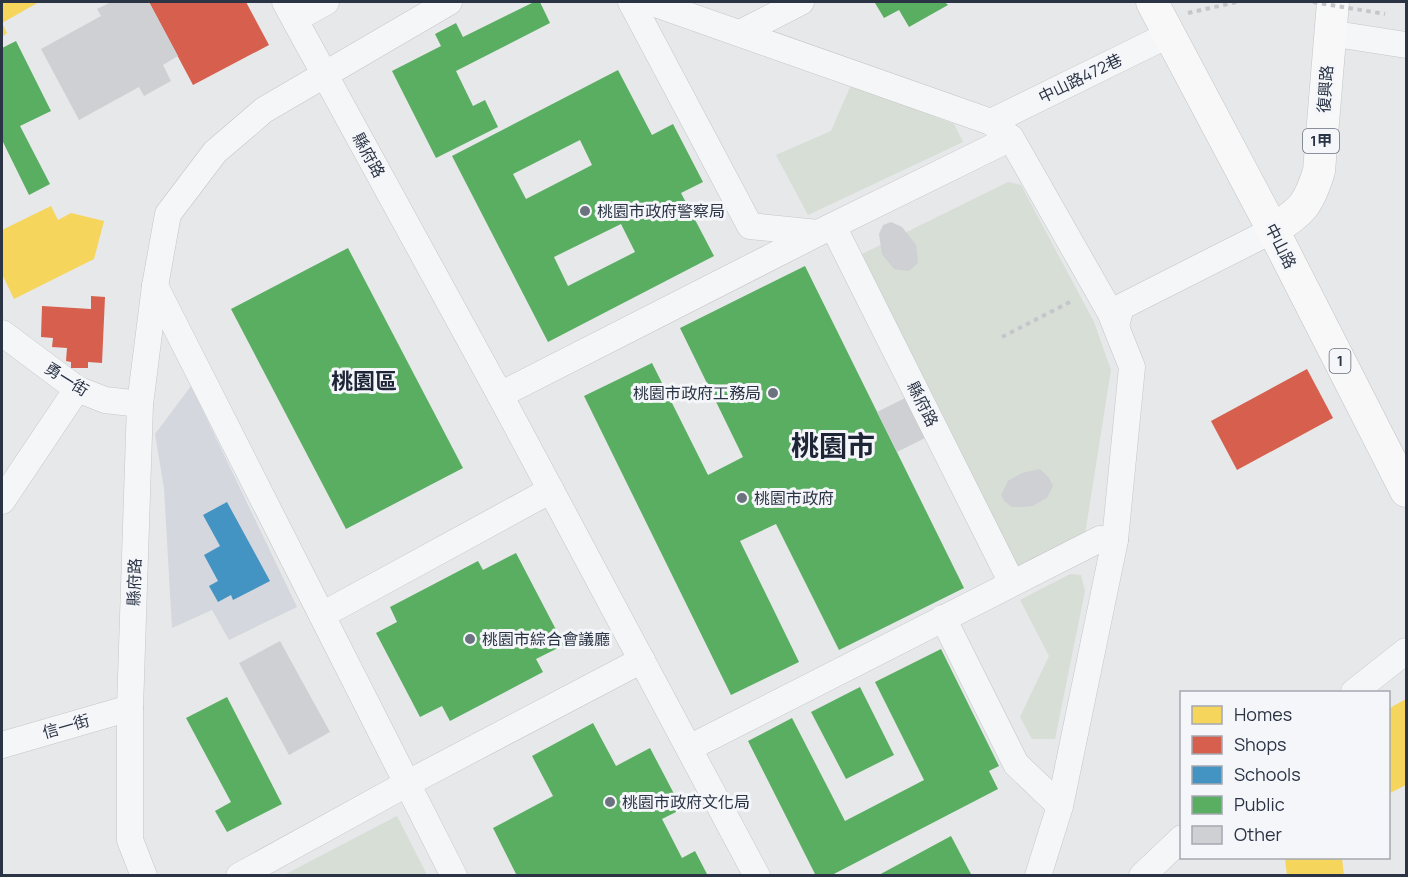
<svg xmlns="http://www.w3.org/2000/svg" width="1408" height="877" viewBox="0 0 1408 877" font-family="Manrope,'Noto Sans TC',sans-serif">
	<rect width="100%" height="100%" fill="#e6e8ea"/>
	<polygon fill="#d4d7dd" points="191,386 297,607 229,640 212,610 172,628 164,488 155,434"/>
	<g fill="#d6ded6">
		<polygon points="851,85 954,124 963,142 808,215 776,155 831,131"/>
		<polygon points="1008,182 1021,185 1094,322 1111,370 1085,534 1016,567 862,254"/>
		<polygon points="1070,574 1081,575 1085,591 1055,739 1032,739 1020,717 1049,656 1020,600"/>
		<polygon points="397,816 427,875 284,875"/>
	</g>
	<g fill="#f6d55c">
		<polygon points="2,2 39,2 2,23 7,33 2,37"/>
		<polygon points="51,206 58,220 71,213 104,221 94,259 14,299 2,274 2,230"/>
		<polygon points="1406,699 1406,785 1388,794 1388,709"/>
		<polygon points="1285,858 1342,858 1344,876 1287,876"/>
	</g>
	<g fill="#d6604d">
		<polygon points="149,2 246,2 269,45 193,85"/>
		<polygon points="91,296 105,297 102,363 88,362 88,368 71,368 71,362 66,361 67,348 52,347 53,338 41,337 42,306 91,309"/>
		<polygon points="1307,369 1333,418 1237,470 1211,421"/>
	</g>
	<polygon fill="#4393c3" points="227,502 270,581 233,600 231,595 218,602 209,586 218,581 204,555 220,546 203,515"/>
	<g fill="#5aae61" fill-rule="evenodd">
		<polygon points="534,2 540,2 550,23 456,71 473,106 485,100 498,127 436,158 392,71 441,46 435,34 456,23 463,37"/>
		<polygon points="877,2 945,2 948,5 909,27 899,10 884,18 875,3"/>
		<polygon points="16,41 51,111 20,126 50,184 29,195 2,140 2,48"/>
		<path d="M618,70L652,135L673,124L703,182L681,193L714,256L548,342L452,156ZM580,140L592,165L526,199L513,174ZM621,224L635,252L568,286L554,257Z"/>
		<polygon points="348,248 463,468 346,529 231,309"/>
		<polygon points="805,266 964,588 839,650 776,524 740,541 799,662 731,695 584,396 652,363 708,475 743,457 680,328"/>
		<polygon points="516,553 564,645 536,659 543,672 450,721 442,706 420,717 376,633 397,622 390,607 478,561 483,570"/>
		<polygon points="941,649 999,766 989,771 998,789 830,876 816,876 748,741 792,718 845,821 924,780 875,682"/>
		<polygon points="860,687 894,755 846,779 811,712"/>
		<polygon points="227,697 282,804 227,832 215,811 231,802 186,718"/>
		<polygon points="593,723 616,766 650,748 682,809 662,819 682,858 695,851 708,876 517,876 493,828 553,796 532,756"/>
		<polygon points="951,836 972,876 877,876"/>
	</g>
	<g fill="#ced0d3">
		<polygon points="111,2 149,2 178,56 163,65 171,81 144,96 139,87 79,120 41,49 101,16 97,9"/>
		<polygon points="891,222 902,227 916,245 918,263 909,271 894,269 882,254 879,234 883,225"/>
		<polygon points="909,396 929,436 897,452 877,412"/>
		<polygon points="1040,469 1049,478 1053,486 1047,498 1032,506 1019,507 1012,507 1004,501 1001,495 1008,481 1022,473"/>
		<polygon points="280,641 330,732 289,755 239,663"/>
	</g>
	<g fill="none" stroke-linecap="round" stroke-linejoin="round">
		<defs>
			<g id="minor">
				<polyline points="285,2 500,395 757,876"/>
				<polyline points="631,2 750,226 818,233"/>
				<polyline points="650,2 991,122 1011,138 1110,312 1132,367 1115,540 1060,806 1038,876"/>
				<polyline points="295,19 326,2"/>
				<polyline points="740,33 801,2"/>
				<polyline points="1329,33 1406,45"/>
				<polyline points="991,122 1170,34"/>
				<polyline points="833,226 1012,583"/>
				<polyline points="155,286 454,876"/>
				<polyline points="1116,326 1121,307 1273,230"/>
				<polyline points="2,333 77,389 105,400 140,404"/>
				<polyline points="500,395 818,233 1011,138"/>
				<polyline points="2,501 77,389"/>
				<polyline points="322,615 551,490"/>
				<polyline points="943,618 1016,764 1060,806"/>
				<polyline points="1354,692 1406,651"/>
				<polyline points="2,745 130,708"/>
				<polyline points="689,748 1100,539 1115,540"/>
				<polyline points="144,876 130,840 130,708 140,404 155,286 168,214 215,152 264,110 449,2"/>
				<polyline points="239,876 408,783 642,660"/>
				<polyline points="1142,876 1182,838"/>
			</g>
			<g id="major">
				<polyline points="1152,2 1273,230 1406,491"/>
				<path d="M1273,230C1303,210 1308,206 1319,171L1333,2"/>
			</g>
		</defs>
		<use href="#minor" stroke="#c4c6c8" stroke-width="27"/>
		<use href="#major" stroke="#c2c5c8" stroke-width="33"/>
		<g stroke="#c5c6ca" stroke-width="4" stroke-dasharray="4.5 4.5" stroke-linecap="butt">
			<polyline points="1188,13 1237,2"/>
			<polyline points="1002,337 1074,300"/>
		</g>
		<use href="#minor" stroke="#f5f6f7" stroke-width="26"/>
		<use href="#major" stroke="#f8f8f8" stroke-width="32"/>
		<polyline stroke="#c5c6ca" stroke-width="4" stroke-dasharray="4.5 4.5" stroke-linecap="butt" points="1313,2 1385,14"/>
	</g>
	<g fill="#6c737f" stroke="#f4f6f9" stroke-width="2">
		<circle cx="585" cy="211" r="6"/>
		<circle cx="773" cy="393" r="6"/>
		<circle cx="742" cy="498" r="6"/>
		<circle cx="470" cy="639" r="6"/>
		<circle cx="610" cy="802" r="6"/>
	</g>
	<g text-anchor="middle" stroke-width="6" stroke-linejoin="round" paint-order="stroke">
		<g fill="#f4f6f9" stroke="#676e7b" stroke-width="1.5">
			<rect x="1303" y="129" width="36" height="24" rx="4.5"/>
			<rect x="1329.5" y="349" width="21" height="24" rx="4.5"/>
		</g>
		<g font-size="15" font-weight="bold" fill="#2b3445">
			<text x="1321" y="146">1甲</text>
			<text x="1340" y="366">1</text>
		</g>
		<g font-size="16" fill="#2b3445" stroke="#f4f6f9">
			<text transform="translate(1080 78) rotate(-26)" y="6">中山路472巷</text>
			<text transform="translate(1325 89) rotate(-86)" y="6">復興路</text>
			<text transform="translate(369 155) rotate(61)" y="6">縣府路</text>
			<text transform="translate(1281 246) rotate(63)" y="6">中山路</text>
			<text transform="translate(67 379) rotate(32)" y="6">勇一街</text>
			<text transform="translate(923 404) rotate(63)" y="6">縣府路</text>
			<text transform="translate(134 582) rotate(-88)" y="6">縣府路</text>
			<text transform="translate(66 726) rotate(-16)" y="6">信一街</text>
		</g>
		<g font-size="16" fill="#2b3445" stroke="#f4f6f9" text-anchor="start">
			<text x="597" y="217">桃園市政府警察局</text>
			<text x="761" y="399" text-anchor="end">桃園市政府工務局</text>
			<text x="754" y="504">桃園市政府</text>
			<text x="482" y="645">桃園市綜合會議廳</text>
			<text x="622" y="808">桃園市政府文化局</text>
		</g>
		<g font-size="22" font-weight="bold" fill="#1d2536" stroke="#f4f6f9">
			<text x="364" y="389">桃園區</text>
		</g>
		<g font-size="28" font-weight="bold" fill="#1d2536" stroke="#f4f6f9">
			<text x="833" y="456">桃園市</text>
		</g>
	</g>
	<rect width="1408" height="877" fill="none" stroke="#2b3445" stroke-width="6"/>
	<rect x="1180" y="691" width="210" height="168" fill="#f4f6f9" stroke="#a4a8b1" stroke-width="1.5"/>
	<rect x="1192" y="706" width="30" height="18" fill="#f6d55c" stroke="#a4a8b1" stroke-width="1.5"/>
	<text x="1234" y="721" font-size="18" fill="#2b3445">Homes</text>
	<rect x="1192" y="736" width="30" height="18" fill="#d6604d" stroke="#a4a8b1" stroke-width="1.5"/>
	<text x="1234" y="751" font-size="18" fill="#2b3445">Shops</text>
	<rect x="1192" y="766" width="30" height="18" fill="#4393c3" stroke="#a4a8b1" stroke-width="1.5"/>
	<text x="1234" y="781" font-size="18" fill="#2b3445">Schools</text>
	<rect x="1192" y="796" width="30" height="18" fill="#5aae61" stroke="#a4a8b1" stroke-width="1.5"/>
	<text x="1234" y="811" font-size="18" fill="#2b3445">Public</text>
	<rect x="1192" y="826" width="30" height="18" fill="#ced0d3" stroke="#a4a8b1" stroke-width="1.5"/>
	<text x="1234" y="841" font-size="18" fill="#2b3445">Other</text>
</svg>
